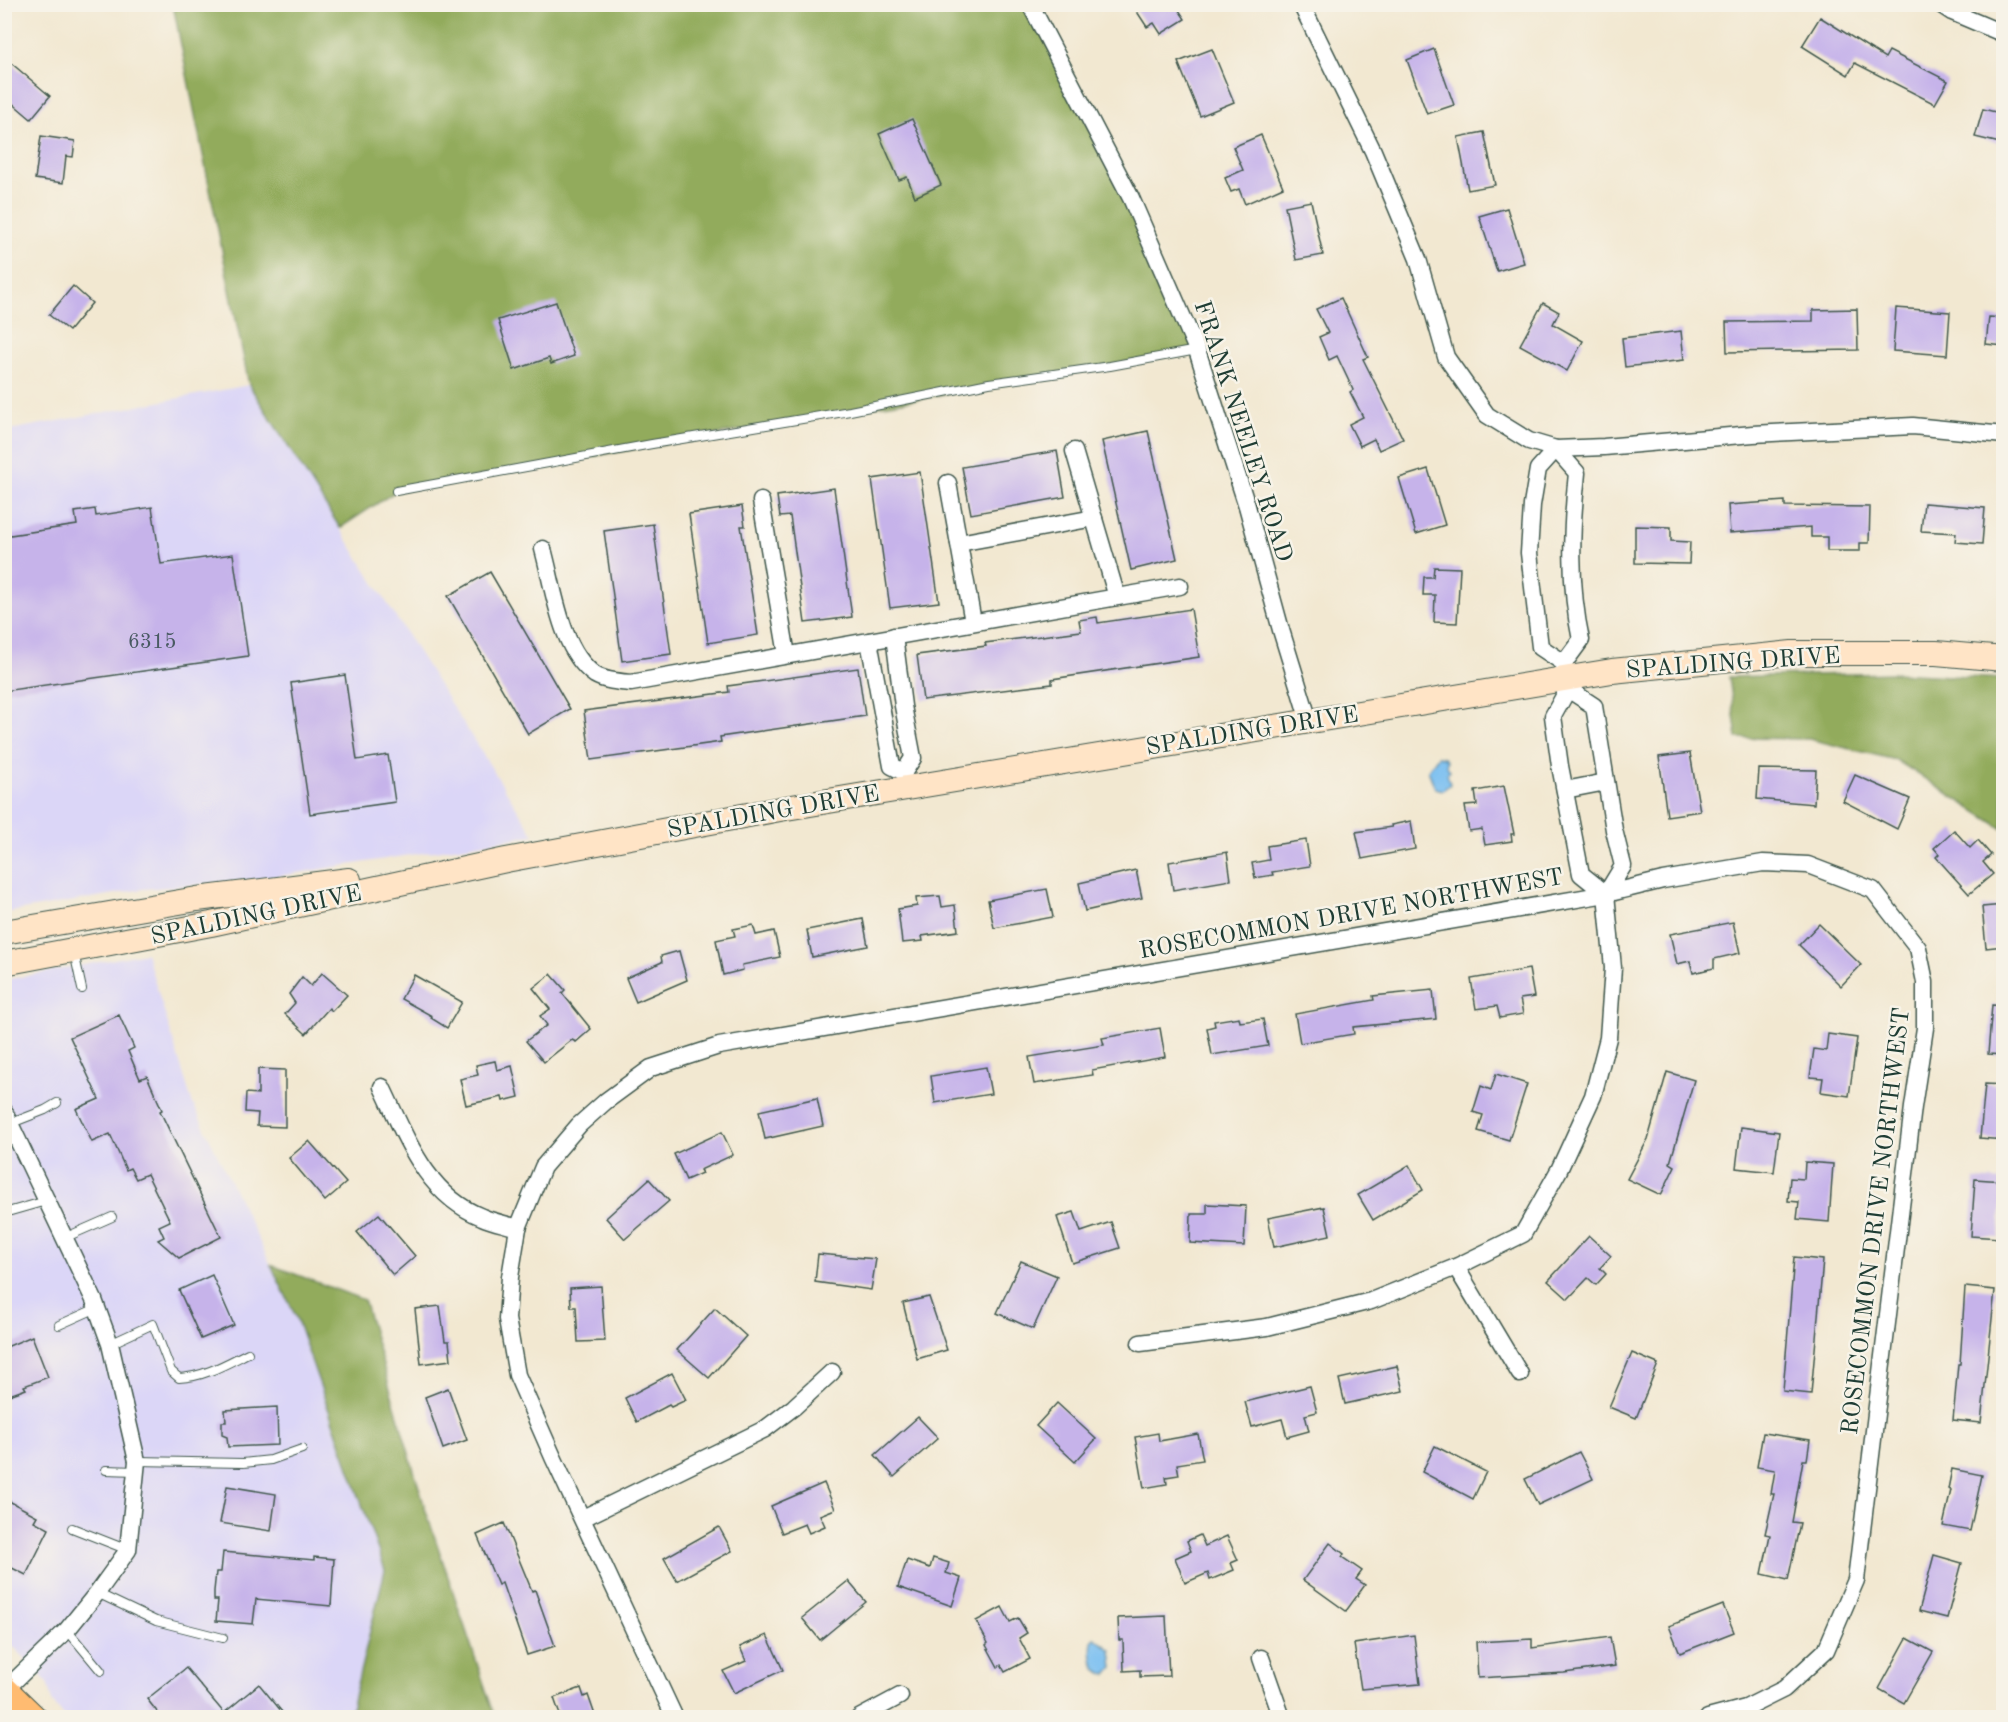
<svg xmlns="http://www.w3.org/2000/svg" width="2008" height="1722" viewBox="0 0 2008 1722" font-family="'Old Standard TT',serif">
	<rect width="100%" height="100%" fill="#f7f3e8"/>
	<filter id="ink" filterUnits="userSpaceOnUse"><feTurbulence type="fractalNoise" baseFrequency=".0167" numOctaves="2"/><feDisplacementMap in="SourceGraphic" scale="12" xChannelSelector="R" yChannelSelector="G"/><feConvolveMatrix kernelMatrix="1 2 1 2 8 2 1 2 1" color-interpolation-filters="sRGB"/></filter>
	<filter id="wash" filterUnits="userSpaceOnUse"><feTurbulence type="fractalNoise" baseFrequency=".008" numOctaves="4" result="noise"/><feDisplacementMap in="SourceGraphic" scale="24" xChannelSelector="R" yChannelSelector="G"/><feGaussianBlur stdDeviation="1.35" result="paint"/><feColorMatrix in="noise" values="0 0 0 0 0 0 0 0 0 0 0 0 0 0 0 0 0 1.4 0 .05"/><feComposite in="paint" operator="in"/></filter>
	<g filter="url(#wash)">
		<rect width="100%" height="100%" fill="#f2e8d1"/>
		<g fill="#dbd6f7">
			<polygon points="249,385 534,835 254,880 143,889 5,913 5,431"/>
			<polygon points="146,953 192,1102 296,1317 385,1570 349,1717 65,1717 52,1702 47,1682 15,1648 5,1646 5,980"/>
		</g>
		<g fill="#92ab5c" stroke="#587448" stroke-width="1.5">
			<polygon points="173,5 1030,5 1197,350 396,491 340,528 249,385"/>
			<polygon points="1895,673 2003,679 2003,829 1896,760 1809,739 1737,738 1729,677"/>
			<polygon points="271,1265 364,1300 425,1508 495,1717 349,1717 385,1570 296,1317"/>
		</g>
		<g fill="#7abff1" stroke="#4c7e92" stroke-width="1.5">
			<polygon points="1438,756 1444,757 1447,760 1446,766 1450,770 1447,774 1450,784 1443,790 1435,788 1428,770"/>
			<path d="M1095,1638L1111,1650L1113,1668L1107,1675C1091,1671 1090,1655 1092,1641Z"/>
		</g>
		<g id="blocks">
			<g fill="#c6b3ea">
				<polygon points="1132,4 1175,4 1185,19 1161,34 1154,23 1147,27"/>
				<polygon points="1820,17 1885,58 1889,51 1948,81 1935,104 1855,63 1848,75 1802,46"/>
				<polygon points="1212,49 1234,102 1200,116 1178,62"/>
				<polygon points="1434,49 1454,105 1427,114 1407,60"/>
				<polygon points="4,57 50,96 31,119 4,96"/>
				<polygon points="1983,109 2004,114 2004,144 1975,137"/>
				<polygon points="912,119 941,185 915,197 907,177 899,180 879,134"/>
				<polygon points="1484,132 1495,185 1468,190 1458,137"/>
				<polygon points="1261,135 1283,187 1245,204 1239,189 1231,192 1225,178 1243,170 1233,147"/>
				<polygon points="41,136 75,141 73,157 66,156 63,183 35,179"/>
				<polygon points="1311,201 1323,255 1296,260 1285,206"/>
				<polygon points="1507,208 1524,263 1497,271 1479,216"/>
				<polygon points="73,286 92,303 69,331 49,315"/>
				<polygon points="1341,298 1368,357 1363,359 1403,439 1379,450 1374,439 1360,446 1349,424 1363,417 1350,392 1353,390 1337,356 1329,360 1319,337 1328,333 1316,309"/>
				<polygon points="556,302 574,356 551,364 549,358 514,370 498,320"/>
				<polygon points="1543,303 1559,312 1553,324 1583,341 1567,371 1520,345"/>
				<polygon points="1896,308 1950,312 1947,355 1893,351"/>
				<polygon points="1857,309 1858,350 1727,352 1726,322 1813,321 1813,310"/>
				<polygon points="1989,317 2004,318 2004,346 1986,344"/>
				<polygon points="1681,331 1684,360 1625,367 1622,338"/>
				<polygon points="1148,431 1177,559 1131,570 1102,441"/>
				<polygon points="1057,451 1065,497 971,514 962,467"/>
				<polygon points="1428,469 1445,525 1416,534 1399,478"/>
				<polygon points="920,472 939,602 890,608 872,479"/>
				<polygon points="834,488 852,617 805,623 790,516 780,517 777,496"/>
				<polygon points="1785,501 1785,506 1870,507 1869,543 1860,543 1860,551 1827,551 1827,537 1811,537 1811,527 1730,533 1728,505"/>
				<polygon points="1924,503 1985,508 1982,544 1955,542 1956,533 1921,531"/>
				<polygon points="742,506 745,526 741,526 758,635 708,643 689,514"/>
				<polygon points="152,507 161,564 233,554 248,656 4,691 4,536 77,525 75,512 95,509 96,516"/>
				<polygon points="653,524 671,654 622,661 604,531"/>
				<polygon points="1635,526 1671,527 1671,541 1690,542 1689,564 1635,563"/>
				<polygon points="1434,567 1460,568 1457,623 1434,622 1435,595 1423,595 1424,577 1433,577"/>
				<polygon points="490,572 570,709 528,734 448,596"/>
				<polygon points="1191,609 1199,657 1052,679 1052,684 923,700 917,655 986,646 985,643 1081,631 1079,620 1097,617 1098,623"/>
				<polygon points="858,668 865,716 720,737 721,742 591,760 584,711 729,692 728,686"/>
				<polygon points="345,675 357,760 388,755 395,802 310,814 291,683"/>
				<polygon points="1690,753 1700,811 1667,816 1659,757"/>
				<polygon points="1759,769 1816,770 1814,804 1757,799"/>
				<polygon points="1855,775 1910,799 1897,829 1843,801"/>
				<polygon points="1504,786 1514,834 1511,834 1512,841 1485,845 1482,829 1469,831 1465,806 1477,805 1475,791"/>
				<polygon points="1411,821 1415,849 1362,859 1356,832 1392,827 1391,825"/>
				<polygon points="1954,830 1970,848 1978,840 1991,855 1983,862 1993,874 1969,894 1936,857 1939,854 1934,848"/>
				<polygon points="1306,840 1310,866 1272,872 1273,875 1255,878 1252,863 1269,860 1267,846"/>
				<polygon points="1227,852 1231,880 1173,890 1169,862"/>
				<polygon points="1136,870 1142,898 1085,911 1079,883"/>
				<polygon points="1047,889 1053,917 994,928 988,900"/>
				<polygon points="940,896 942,907 955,905 958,931 922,936 923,941 902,943 898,909 917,906 916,898"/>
				<polygon points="2004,905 2004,946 1986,948 1982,907"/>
				<polygon points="863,919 868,946 812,957 807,930"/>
				<polygon points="1733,922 1740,953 1714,959 1714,968 1693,973 1690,961 1677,964 1670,934"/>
				<polygon points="1819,924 1861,965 1841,986 1799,945"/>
				<polygon points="753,925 756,935 774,931 780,957 742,965 743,970 723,975 716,940 735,936 733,929"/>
				<polygon points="679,951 687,980 636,1002 626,978 662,962 661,956"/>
				<polygon points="1529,969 1534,997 1520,999 1523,1014 1500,1018 1497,1006 1476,1009 1471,979"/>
				<polygon points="322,973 347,995 332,1011 329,1008 306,1034 285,1014 295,1003 289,994 302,977 311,986"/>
				<polygon points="551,974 565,990 562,993 591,1029 576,1042 572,1040 544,1062 526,1041 547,1025 540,1016 550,1009 533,988"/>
				<polygon points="414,975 462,1002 447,1028 431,1018 432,1016 401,999"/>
				<polygon points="1433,990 1436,1019 1353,1027 1354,1034 1300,1043 1295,1014 1374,1000 1373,996"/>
				<polygon points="1992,1005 2004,1006 2004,1055 1988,1054"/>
				<polygon points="119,1015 134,1048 128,1051 140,1079 147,1076 162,1110 160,1111 221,1237 179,1258 158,1240 164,1237 159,1226 170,1221 147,1174 136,1179 130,1168 126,1170 110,1134 92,1142 76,1109 99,1099 70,1037"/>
				<polygon points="1239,1017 1240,1022 1263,1019 1268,1046 1212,1055 1207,1028 1215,1026 1214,1021"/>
				<polygon points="1160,1028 1165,1057 1092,1070 1093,1075 1034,1084 1029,1057 1104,1045 1102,1038"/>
				<polygon points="1828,1034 1857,1038 1849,1096 1821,1092 1823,1078 1810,1077 1814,1049 1826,1051"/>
				<polygon points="495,1061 497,1070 512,1066 519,1097 503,1101 502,1097 466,1105 460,1079 478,1075 476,1065"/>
				<polygon points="986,1067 991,1094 935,1103 931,1076"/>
				<polygon points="258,1069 285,1070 285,1127 257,1126 258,1113 245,1112 246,1093 258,1094"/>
				<polygon points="1667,1072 1694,1080 1670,1163 1675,1166 1661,1195 1627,1179 1648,1139"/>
				<polygon points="1496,1074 1527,1084 1509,1140 1478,1131 1483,1115 1473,1112 1481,1086 1491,1090"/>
				<polygon points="1985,1084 2004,1085 2004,1140 1980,1138"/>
				<polygon points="817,1098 823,1126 765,1139 759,1111"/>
				<polygon points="1741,1127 1779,1132 1774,1172 1736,1168"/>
				<polygon points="722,1132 733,1155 700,1170 702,1173 686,1180 674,1154"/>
				<polygon points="309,1141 346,1183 325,1201 289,1158"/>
				<polygon points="1805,1162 1833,1164 1829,1222 1797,1219 1799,1202 1788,1201 1790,1178 1804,1179"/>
				<polygon points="1409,1165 1423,1190 1373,1220 1358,1195"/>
				<polygon points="649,1179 669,1201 625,1239 606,1218"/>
				<polygon points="1975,1179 2003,1181 1999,1238 1971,1236"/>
				<polygon points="1207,1204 1246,1206 1244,1246 1190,1243 1191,1214 1207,1214"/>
				<polygon points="1324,1207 1330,1235 1274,1247 1268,1218"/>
				<polygon points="1074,1212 1081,1232 1111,1222 1120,1248 1072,1263 1057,1217"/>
				<polygon points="379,1214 415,1256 393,1275 357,1232"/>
				<polygon points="1589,1236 1611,1256 1600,1268 1606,1274 1596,1285 1588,1278 1568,1299 1548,1281"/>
				<polygon points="818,1254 876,1259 871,1290 815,1282"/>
				<polygon points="1794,1257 1823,1260 1811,1394 1783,1391"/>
				<polygon points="1021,1261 1057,1276 1033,1329 997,1313"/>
				<polygon points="212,1275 234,1325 201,1339 179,1290"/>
				<polygon points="601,1286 605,1341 578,1342 576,1307 571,1307 570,1288"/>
				<polygon points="1965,1287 1995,1290 1981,1423 1953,1420 1958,1364 1960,1364"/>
				<polygon points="929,1297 947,1350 917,1359 903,1303"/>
				<polygon points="440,1306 445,1341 449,1341 451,1360 421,1364 415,1309"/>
				<polygon points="715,1308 746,1336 709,1378 677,1350"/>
				<polygon points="32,1336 48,1377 24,1386 26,1389 4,1397 4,1348"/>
				<polygon points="1632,1353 1658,1364 1636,1418 1609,1407"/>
				<polygon points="1397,1366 1403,1391 1345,1404 1339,1379"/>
				<polygon points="672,1373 686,1400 671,1407 669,1405 637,1422 625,1398"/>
				<polygon points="1310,1386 1317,1412 1305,1415 1309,1431 1287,1437 1282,1419 1252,1427 1245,1402"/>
				<polygon points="448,1388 467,1440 443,1449 425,1397"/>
				<polygon points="1057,1403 1096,1439 1075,1462 1036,1426"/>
				<polygon points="277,1407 278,1445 228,1447 227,1437 222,1435 222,1422 226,1422 225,1410"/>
				<polygon points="918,1417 938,1438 894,1477 875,1455"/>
				<polygon points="1158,1433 1159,1441 1198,1434 1203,1460 1177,1464 1179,1475 1166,1477 1167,1484 1144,1488 1135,1437"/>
				<polygon points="1763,1433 1810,1440 1807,1460 1803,1460 1792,1522 1800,1523 1788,1580 1762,1574 1770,1535 1765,1534 1774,1494 1771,1494 1775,1470 1757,1467"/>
				<polygon points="1435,1446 1486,1472 1473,1499 1422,1472"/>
				<polygon points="1579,1452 1593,1479 1538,1505 1525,1479"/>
				<polygon points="1952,1469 1982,1475 1970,1531 1943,1526 1951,1490 1948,1489"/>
				<polygon points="824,1483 835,1509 820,1515 825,1526 809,1533 805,1524 782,1533 771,1506"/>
				<polygon points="227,1486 276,1494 271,1531 220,1523"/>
				<polygon points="9,1501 37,1516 34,1521 49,1529 26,1575 4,1564 4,1509"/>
				<polygon points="504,1523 532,1591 535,1590 555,1646 527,1655 502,1583 498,1585 477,1535"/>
				<polygon points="719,1527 732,1551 677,1581 664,1558"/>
				<polygon points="1200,1535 1205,1546 1227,1536 1238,1560 1231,1563 1234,1570 1210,1580 1208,1573 1185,1583 1175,1558 1191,1551 1187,1541"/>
				<polygon points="1330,1543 1344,1554 1342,1557 1362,1571 1356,1579 1365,1585 1346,1611 1303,1580"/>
				<polygon points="223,1552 314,1560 314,1557 334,1559 331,1606 256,1599 253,1624 216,1621 218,1600 214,1600 214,1591 216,1572 221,1572"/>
				<polygon points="1934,1555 1962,1563 1947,1618 1919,1611"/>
				<polygon points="933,1558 949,1563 946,1573 961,1578 952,1606 898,1587 907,1560 930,1568"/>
				<polygon points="848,1581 866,1602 820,1640 802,1618"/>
				<polygon points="1723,1605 1734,1632 1680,1653 1669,1626"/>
				<polygon points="1002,1607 1010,1622 1018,1618 1027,1633 1019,1638 1030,1659 1005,1672 1001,1665 998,1667 986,1645 988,1643 976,1621"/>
				<polygon points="1166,1616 1169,1676 1140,1677 1140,1670 1124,1671 1123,1640 1119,1640 1118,1618"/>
				<polygon points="767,1635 783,1670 734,1693 723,1671 746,1661 740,1647"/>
				<polygon points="1414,1635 1420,1684 1361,1689 1354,1644"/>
				<polygon points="1610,1637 1615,1666 1564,1673 1478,1678 1476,1642 1532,1639 1532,1648"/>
				<polygon points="1907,1638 1933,1652 1904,1703 1879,1689"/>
				<polygon points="186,1668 224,1713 259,1684 287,1718 162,1718 147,1699"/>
				<polygon points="581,1688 584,1697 588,1695 596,1718 561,1718 554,1698"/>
			</g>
		</g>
	</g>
	<g filter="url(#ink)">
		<use href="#blocks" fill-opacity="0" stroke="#3f574c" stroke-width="1.5"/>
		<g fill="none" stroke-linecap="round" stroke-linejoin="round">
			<defs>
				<g id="lane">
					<polyline points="396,491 652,444 850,411 989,383 1110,366 1197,350"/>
					<polyline points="74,952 82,989"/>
					<polyline points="9,1124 45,1110 57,1103"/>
					<polyline points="4,1213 46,1201"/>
					<polyline points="64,1238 112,1217"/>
					<polyline points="59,1325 97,1308"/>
					<path d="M110,1344L153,1324L171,1371L179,1378C204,1377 226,1364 248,1353"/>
					<polyline points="137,1461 243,1463 271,1460 302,1449"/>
					<polyline points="106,1470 136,1471"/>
					<polyline points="72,1528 128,1550"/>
					<polyline points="97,1593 156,1621 223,1638"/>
					<polyline points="67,1630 101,1671"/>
				</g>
				<g id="street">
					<polyline points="1030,4 1131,198 1197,350 1247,506 1281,630 1309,721"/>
					<polyline points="1301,4 1373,151 1418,259 1446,357 1487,415 1529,441 1556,449 1604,447 1753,434 1913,426 2004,435"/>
					<polyline points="1940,4 1952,12 2004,34"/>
					<path d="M1556,449L1577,473C1571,529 1569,585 1581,640L1564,663L1568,689L1553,716L1560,766L1581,874L1606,894"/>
					<polyline points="1556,449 1538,469 1532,505 1529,553 1540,647 1564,663"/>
					<polyline points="1074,451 1117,597"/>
					<polyline points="948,483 973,622"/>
					<polyline points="761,501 787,655"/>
					<polyline points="959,543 1094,518"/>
					<path d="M543,549C554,588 560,650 595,675C605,681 620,682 631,683L1180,586"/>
					<polyline points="894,636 903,706 913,758 904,772"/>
					<polyline points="869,641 892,766 904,772"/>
					<polyline points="1565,790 1606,782"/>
					<path d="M382,1087C406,1137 426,1195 482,1217C493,1222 506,1224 518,1228"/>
					<polyline points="4,1111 94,1300 110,1344 137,1461 128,1550 97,1593 67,1630 5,1690"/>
					<polyline points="1456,1267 1520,1374"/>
					<polyline points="1140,1343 1267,1327 1371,1301 1456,1267 1523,1234 1559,1170 1593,1096 1608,1038 1613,968 1606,894 1623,866 1614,830 1594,706 1568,689"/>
					<polyline points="583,1518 765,1429 794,1407 832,1372"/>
					<polyline points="1261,1658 1282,1718"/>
					<polyline points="675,1718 553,1457 517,1375 507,1319 510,1277 518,1228 543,1167 579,1125 606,1101 651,1068 719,1046 1606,894 1663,880 1763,863 1808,865 1873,890 1918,948 1925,982 1925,1028 1913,1107 1856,1580 1826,1650 1784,1689 1746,1708 1708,1718"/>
					<polyline points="859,1718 900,1696"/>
				</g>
				<g id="secondary">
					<polyline points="4,932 197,899 349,880"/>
					<polyline points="4,963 211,924 506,860 780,809 1612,671 1792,653 1936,653 2004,659"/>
				</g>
				<polyline id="primary" points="4,1689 34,1718"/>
			</defs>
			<use href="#lane" stroke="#3f574c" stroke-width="10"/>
			<use href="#street" stroke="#3f574c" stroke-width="19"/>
			<use href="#secondary" stroke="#3f574c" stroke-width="26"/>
			<use href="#primary" stroke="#3f574c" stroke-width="28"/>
			<use href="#lane" stroke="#fff" stroke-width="8"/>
			<use href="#street" stroke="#fff" stroke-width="16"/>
			<use href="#secondary" stroke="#ffe4c6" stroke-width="24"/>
			<use href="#primary" stroke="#ffbb71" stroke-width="26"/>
		</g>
	</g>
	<g text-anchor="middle" stroke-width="5" stroke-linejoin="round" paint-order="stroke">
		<g font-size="21" fill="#495a62">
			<text x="152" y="648">6315</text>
		</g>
		<g font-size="24" fill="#1f3d34" stroke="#f7f3e8">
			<text transform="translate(1244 431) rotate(72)" y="8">FRANK NEELEY ROAD</text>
			<text transform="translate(1733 662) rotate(-4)" y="8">SPALDING DRIVE</text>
			<text transform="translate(1252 730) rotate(-9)" y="8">SPALDING DRIVE</text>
			<text transform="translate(773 811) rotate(-10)" y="8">SPALDING DRIVE</text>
			<text transform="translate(1351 913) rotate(-10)" y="8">ROSECOMMON DRIVE NORTHWEST</text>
			<text transform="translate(256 914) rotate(-12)" y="8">SPALDING DRIVE</text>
			<text transform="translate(1875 1221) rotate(-83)" y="8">ROSECOMMON DRIVE NORTHWEST</text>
		</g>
	</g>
	<rect width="2008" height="1722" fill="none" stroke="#f7f3e8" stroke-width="24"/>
</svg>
